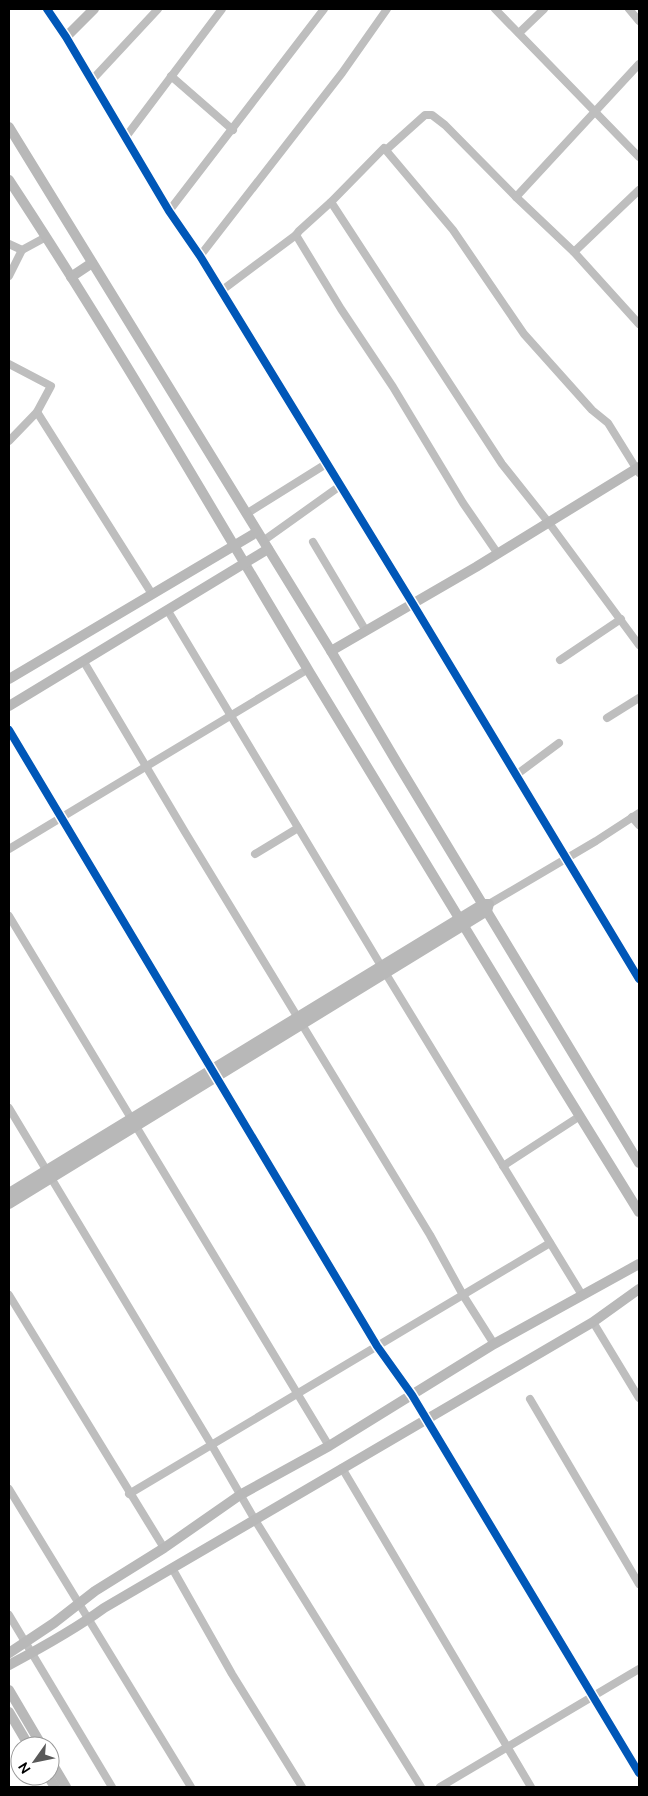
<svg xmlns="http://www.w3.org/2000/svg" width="648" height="1796" viewBox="0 0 648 1796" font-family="Ubuntu,sans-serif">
	<rect width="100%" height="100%" fill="#fff"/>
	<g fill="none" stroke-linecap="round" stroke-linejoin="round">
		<g stroke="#bebebe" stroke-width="8">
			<polyline points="47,9 66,37 169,211 200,256 413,604 639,979"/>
			<polyline points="495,9 639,157"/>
			<polyline points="629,9 639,21"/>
			<polyline points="519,33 544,9"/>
			<polyline points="171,76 233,130"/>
			<polyline points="91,81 158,9"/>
			<polyline points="125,138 222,9"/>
			<polyline points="386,150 425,115 432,115 445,125 516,197 574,252 639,324"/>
			<polyline points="516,197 639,64"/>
			<polyline points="331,202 502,464 549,523 639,645"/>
			<polyline points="169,211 324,9"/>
			<polyline points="296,235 341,309 393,387 463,503 498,554"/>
			<polyline points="9,244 22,250 46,237"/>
			<polyline points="574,252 639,190"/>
			<polyline points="200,256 342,73 387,9"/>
			<polyline points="9,276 22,250"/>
			<polyline points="221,291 296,235 299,231 331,202 384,148 453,230 524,334 592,410 608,423 639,473"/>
			<polyline points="9,364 51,386 37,412"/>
			<polyline points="9,441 37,412 152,594"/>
			<polyline points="246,514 326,464"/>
			<polyline points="263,541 340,486"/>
			<polyline points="313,542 366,631"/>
			<polyline points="168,611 386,974 582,1295"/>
			<polyline points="560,660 621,619"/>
			<polyline points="84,662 185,832 430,1235 463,1295 494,1344"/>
			<polyline points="607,718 639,698"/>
			<polyline points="9,730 377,1346 412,1395 639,1773"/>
			<polyline points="516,775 559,743"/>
			<polyline points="632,817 639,825"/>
			<polyline points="9,849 308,669"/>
			<polyline points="255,854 298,828"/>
			<polyline points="489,904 596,841 639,813"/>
			<polyline points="9,916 329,1446"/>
			<polyline points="9,1108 211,1444 255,1520 421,1787"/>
			<polyline points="503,1166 580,1116"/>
			<polyline points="9,1295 164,1548"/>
			<polyline points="593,1322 639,1398"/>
			<polyline points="530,1399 639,1584"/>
			<polyline points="342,1468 531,1787"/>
			<polyline points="9,1489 191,1787"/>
			<polyline points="129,1494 550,1243"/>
			<polyline points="172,1568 232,1674 302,1787"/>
			<polyline points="9,1615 112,1787"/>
			<polyline points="440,1787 639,1669"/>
		</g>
		<g stroke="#b8b8b8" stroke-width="10">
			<polyline points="66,37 94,9"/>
			<polyline points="9,127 331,651 399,766 639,1163"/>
			<path d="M9,180C115,341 211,508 310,673C418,853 528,1033 639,1212"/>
			<polyline points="71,277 92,263"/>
			<polyline points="331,651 476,567 639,467"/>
			<polyline points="9,679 257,532"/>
			<polyline points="9,706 268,549"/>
			<path d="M9,1193C167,1097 325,1000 483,904H489L487,911L9,1204"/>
			<polyline points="9,1653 54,1623 95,1591 164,1548 240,1495 329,1446 494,1344 639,1264"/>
			<path d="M9,1665C41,1648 74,1630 104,1608L593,1322L639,1289"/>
			<polyline points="9,1690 42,1746"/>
			<polyline points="9,1712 29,1746"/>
			<polyline points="50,1760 66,1787"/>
			<polyline points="48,1776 55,1787"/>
		</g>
		<defs>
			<g id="cycleway">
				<polyline points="47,9 66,37 169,211 200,256 413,604 639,979"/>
				<polyline points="9,730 377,1346 412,1395 639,1773"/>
			</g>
		</defs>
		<use href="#cycleway" stroke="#fff" stroke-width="11"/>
		<use href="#cycleway" stroke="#0057b8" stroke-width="8"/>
	</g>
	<rect width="648" height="1796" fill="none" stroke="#000000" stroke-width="20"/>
	<g transform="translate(35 1761) rotate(237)"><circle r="24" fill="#ffffff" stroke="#999999"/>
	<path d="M0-4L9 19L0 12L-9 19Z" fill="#595959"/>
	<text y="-8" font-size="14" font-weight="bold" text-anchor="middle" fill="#000000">N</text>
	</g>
</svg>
